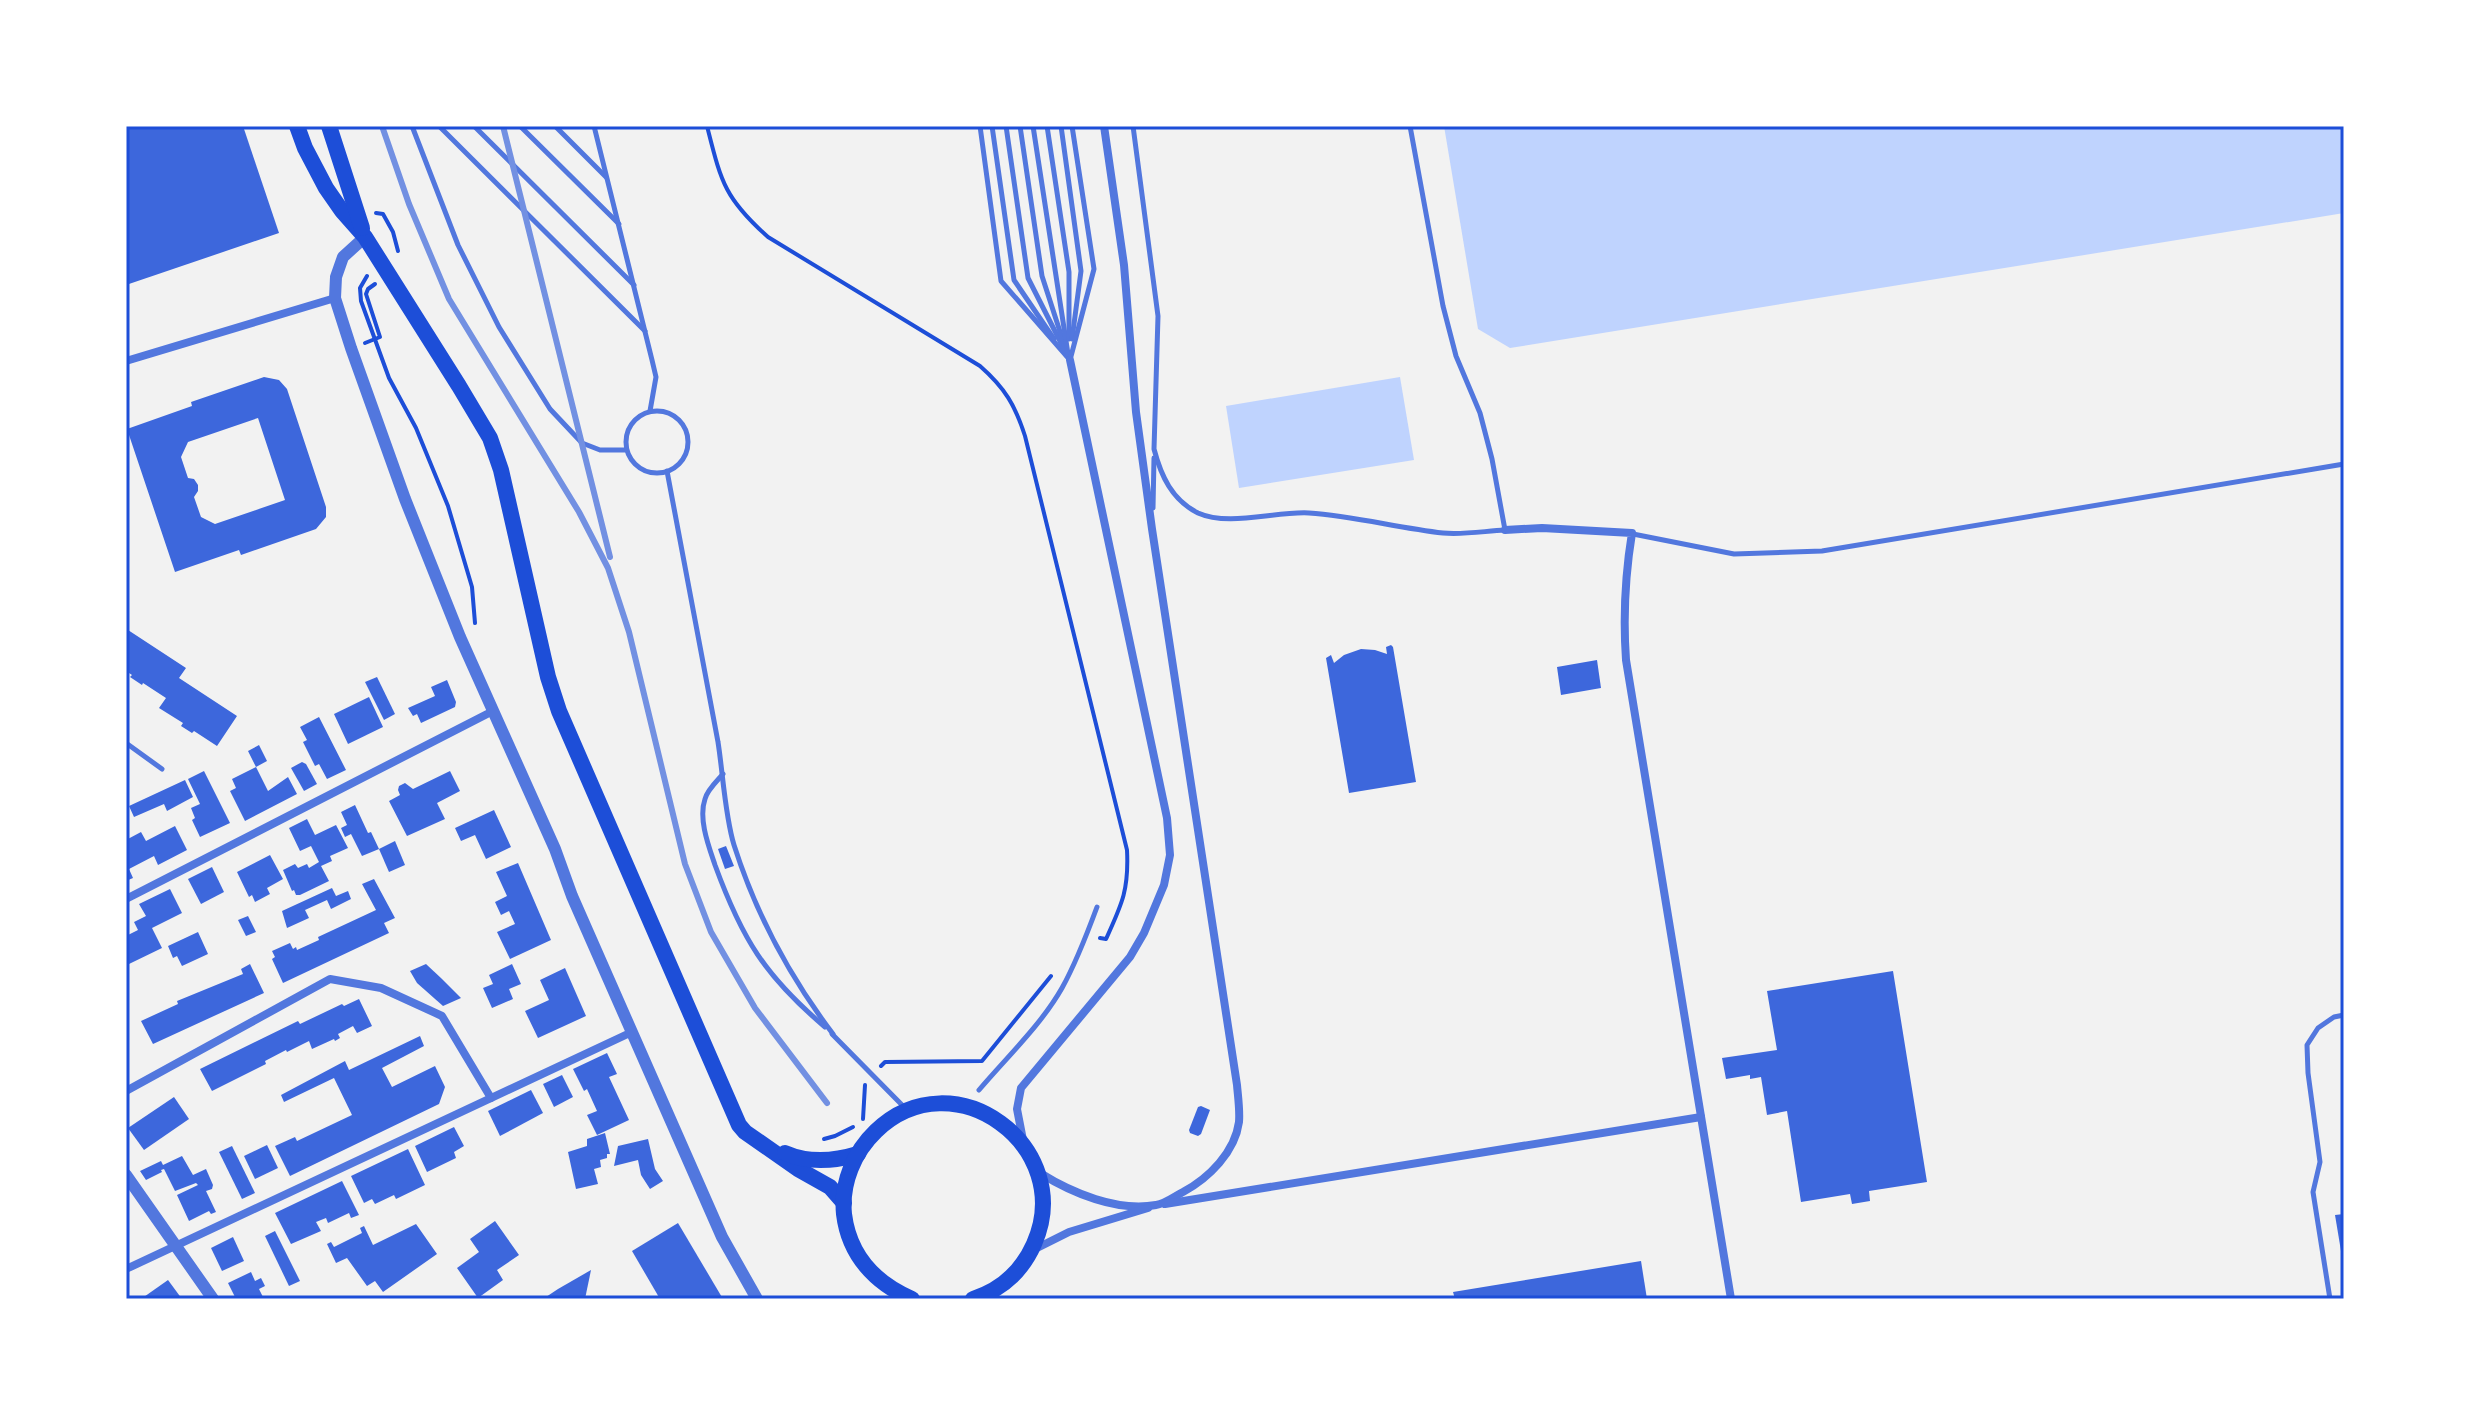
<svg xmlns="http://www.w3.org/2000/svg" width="2470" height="1425" viewBox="0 0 2470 1425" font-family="Roboto,sans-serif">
	<rect width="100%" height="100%" fill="#f2f2f2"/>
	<g fill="#bfd3fe">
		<polygon points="1444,126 2344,126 2344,213 1510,348 1478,329"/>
		<polygon points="1400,377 1414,460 1239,488 1226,406"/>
	</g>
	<g fill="#3d67dc" fill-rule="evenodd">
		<polygon points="126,126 243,126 279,233 126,285"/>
		<path d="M264,377L279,380L287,389L326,507V517L316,529L241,555L239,550L175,572L127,429L192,406L191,402ZM258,418L285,500L215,524L201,517L194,497L198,491V485L194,479L188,478L181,457L188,442Z"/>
		<polygon points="128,630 186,668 179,678 237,716 217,746 194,731 192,733 181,726 183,723 159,708 166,698 143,683 142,685 130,677 132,675 126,671 126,634"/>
		<polygon points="1391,645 1393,647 1416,782 1349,793 1326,658 1331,655 1334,663 1344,655 1361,649 1375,650 1387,654 1386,647"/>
		<polygon points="1597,660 1601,688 1561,695 1557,667"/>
		<polygon points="377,677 395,714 384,720 365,682"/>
		<polygon points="447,680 456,702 455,707 421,723 417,714 413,716 408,708 435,696 431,687"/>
		<polygon points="369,697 383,727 348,744 334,714"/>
		<polygon points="319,717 346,770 327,779 319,764 315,766 303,742 307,740 300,727"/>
		<polygon points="259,745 267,761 256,767 268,791 288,777 297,794 245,821 230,791 236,788 232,779 256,767 248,751"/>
		<polygon points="302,762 306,764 317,784 304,791 291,768"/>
		<polygon points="204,771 230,823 200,837 192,820 195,818 191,808 200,804 188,779"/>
		<polygon points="450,771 460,791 437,803 445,819 407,836 389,801 400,795 398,790 399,786 405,783 413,789"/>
		<polygon points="185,780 193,797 167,811 164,804 134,817 129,806"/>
		<polygon points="355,805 368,833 371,832 379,849 362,856 351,834 345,837 341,828 347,825 341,812"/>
		<polygon points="494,810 511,847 486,859 475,835 461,841 455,828"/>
		<polygon points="307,819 315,835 336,825 348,848 330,856 332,861 321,866 329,881 300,895 296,895 294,890 292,891 283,870 295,864 298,868 307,864 309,868 319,862 311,846 300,851 289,828"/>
		<polygon points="175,826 187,850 158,865 154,856 129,869 133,878 126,881 126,840 141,832 146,841"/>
		<polygon points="395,841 405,865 389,872 379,849"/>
		<polygon points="726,846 734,866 725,869 718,849"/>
		<polygon points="270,855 283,879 267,888 270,894 255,902 252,895 249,897 237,872"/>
		<polygon points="518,863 551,940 510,959 497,932 515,924 509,911 501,915 495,902 507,896 496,872"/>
		<polygon points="212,867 224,892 201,904 188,879"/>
		<polygon points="374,879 395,918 384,923 389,933 283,983 272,959 275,957 272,951 290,943 293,949 296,947 297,950 319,940 318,937 376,910 362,884"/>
		<polygon points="332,888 336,896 348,891 351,899 331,909 327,900 305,910 309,918 287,928 282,911"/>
		<polygon points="170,889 182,913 152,928 162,948 129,964 126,956 126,936 138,930 134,922 146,916 139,904"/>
		<polygon points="248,916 256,932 246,936 238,920"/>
		<polygon points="198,932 208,954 182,966 177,956 173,958 168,946"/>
		<polygon points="250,964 264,993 153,1044 141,1021 178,1004 177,1001 243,974 241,969"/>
		<polygon points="426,964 442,979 461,998 443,1006 417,983 410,971"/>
		<polygon points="512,964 521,984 509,989 513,999 492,1008 483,988 493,984 489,975"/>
		<polygon points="565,968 586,1016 538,1038 525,1011 549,1000 540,980"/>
		<polygon points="1893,971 1927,1182 1869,1191 1870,1201 1852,1204 1850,1194 1801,1202 1787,1111 1767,1115 1761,1077 1750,1079 1750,1075 1726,1079 1722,1058 1777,1050 1767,991"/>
		<polygon points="359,999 372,1026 357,1033 353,1026 338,1034 340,1038 335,1041 334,1039 312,1049 309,1041 287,1052 286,1050 265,1061 266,1064 212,1091 200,1069 298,1021 300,1024 342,1004 344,1006"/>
		<polygon points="420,1036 424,1046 382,1068 392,1087 435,1066 445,1087 439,1104 290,1176 275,1146 295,1137 297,1141 352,1115 334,1078 284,1102 281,1095 345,1061 349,1070"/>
		<polygon points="607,1053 617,1074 609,1077 629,1120 597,1135 587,1115 597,1111 587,1089 584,1091 573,1069"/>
		<polygon points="562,1075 573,1097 554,1107 543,1084"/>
		<polygon points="531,1090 543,1113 500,1136 488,1111"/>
		<polygon points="174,1097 189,1119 144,1150 128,1128"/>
		<polygon points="1201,1106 1210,1110 1201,1134 1198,1136 1190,1133 1189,1130 1198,1107"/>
		<polygon points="454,1127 464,1146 454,1152 456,1158 427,1172 415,1146"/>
		<polygon points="605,1133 610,1154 607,1154 607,1158 600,1160 601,1167 594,1169 598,1184 576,1189 568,1152 587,1146 587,1139"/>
		<polygon points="648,1139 655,1169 663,1181 650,1189 641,1175 638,1160 614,1166 618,1146"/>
		<polygon points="267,1145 278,1168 255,1179 244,1156"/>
		<polygon points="232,1146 255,1193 242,1199 219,1152"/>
		<polygon points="408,1149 425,1185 396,1199 394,1195 375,1204 372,1199 364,1203 351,1176"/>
		<polygon points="182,1156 193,1175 206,1169 213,1185 212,1189 206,1191 216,1212 211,1214 209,1211 189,1221 177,1195 198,1185 196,1183 175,1191 164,1169 161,1170 162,1172 146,1180 140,1171 161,1161 163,1165"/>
		<polygon points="342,1181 359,1215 351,1218 349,1213 328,1223 326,1218 316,1222 321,1231 291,1244 275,1213"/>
		<polygon points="2344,1214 2344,1257 2342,1257 2335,1215"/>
		<polygon points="495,1221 519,1255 497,1270 503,1280 478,1298 457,1268 479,1252 470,1239"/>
		<polygon points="678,1223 723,1299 660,1299 632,1251"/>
		<polygon points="416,1224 437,1254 383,1292 375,1281 367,1286 347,1258 336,1263 327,1244 331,1242 334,1247 362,1233 360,1228 364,1226 373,1245"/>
		<polygon points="275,1231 300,1281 289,1286 265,1236"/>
		<polygon points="233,1237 244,1261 222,1271 211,1248"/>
		<polygon points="1641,1261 1647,1299 1455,1299 1453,1292"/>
		<polygon points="591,1270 585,1299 543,1299 558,1289"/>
		<polygon points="251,1272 255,1281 261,1278 265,1286 259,1289 264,1299 236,1299 228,1283"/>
		<polygon points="168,1280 182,1299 141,1299"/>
	</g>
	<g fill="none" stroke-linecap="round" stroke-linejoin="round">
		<g stroke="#1d4ed8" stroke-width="4">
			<path d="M707,126C721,181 724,198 768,237L980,366C1005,388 1015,405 1025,436L1127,850C1129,890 1122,904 1106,939L1100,938"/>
			<polyline points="376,213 383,214 393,232 398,251"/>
			<polyline points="367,276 360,288 361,301 389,378 416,428 448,506 472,587 475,623"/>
			<polyline points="365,343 380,337 366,294 368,289 375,284"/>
			<polyline points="881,1066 885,1062 982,1061 1051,976"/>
			<polyline points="863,1119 865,1085"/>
			<polyline points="824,1139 835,1136 853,1127"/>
		</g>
		<g stroke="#5277de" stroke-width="5">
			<polyline points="412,126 458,245 499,327 550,409 582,443 600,450 626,450"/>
			<polyline points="439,126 645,331"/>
			<polyline points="474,126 634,285"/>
			<polyline points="520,126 619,224"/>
			<polyline points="555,126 606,177"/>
			<polyline points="594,126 652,360 656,377 650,411"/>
			<polyline points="980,126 1001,281 1070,360"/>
			<polyline points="992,126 1014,280 1054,339"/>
			<polyline points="1006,126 1028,278 1065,351"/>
			<polyline points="1020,126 1042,276 1064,344"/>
			<polyline points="1033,126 1068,354"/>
			<polyline points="1047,126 1069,272 1069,339"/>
			<polyline points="1061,126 1081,271 1072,339"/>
			<path d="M1133,126L1158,316L1154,449C1161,476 1172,500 1198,513C1229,527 1275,511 1309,513C1354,516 1398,528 1443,533C1463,535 1485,531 1505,530L1492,459L1480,413L1456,356L1443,306L1410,126"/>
			<polyline points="1070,360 1094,269 1072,126"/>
			<circle cx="657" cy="442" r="31"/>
			<path d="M667,471C684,562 701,652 718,742C723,774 725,816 734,845C756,914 789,976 833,1034"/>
			<polyline points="1153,508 1154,458"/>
			<polyline points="1633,534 1734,554 1822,551 2344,464"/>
			<polyline points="126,743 162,769"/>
			<path d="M723,774C717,781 707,790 705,799C698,819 709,847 715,865C742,939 765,976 825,1027"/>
			<polyline points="832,1034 904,1107"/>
			<path d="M979,1090C1007,1057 1041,1025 1062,988C1076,963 1087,934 1097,907"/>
			<polyline points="2330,1299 2313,1192 2320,1162 2308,1073 2307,1045 2318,1028 2334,1017 2344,1015"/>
		</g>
		<g stroke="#5277de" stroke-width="8">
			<polyline points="126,361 335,298"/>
			<path d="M1505,530L1542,528L1632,533C1625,576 1623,617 1626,660L1731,1299"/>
			<polyline points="126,899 493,711"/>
			<polyline points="126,1091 330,979 381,988 442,1016 491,1098"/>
			<polyline points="1023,1140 1017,1109 1021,1088 1130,957 1144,933 1164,885 1170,855 1167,818 1070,360"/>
			<path d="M1040,1173C1072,1193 1117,1212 1156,1205C1165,1204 1175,1196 1183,1192C1209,1178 1235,1152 1239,1122C1240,1110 1238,1097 1237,1085L1152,529L1136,412L1124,265L1104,126"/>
			<polyline points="1165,1204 1701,1117"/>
			<polyline points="1037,1248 1069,1232 1148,1208"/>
			<polyline points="126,1269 632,1032"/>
		</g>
		<g stroke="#5277de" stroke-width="12">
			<polyline points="365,237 343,257 336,277 335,298 351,348 405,499 460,637 555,849 572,896 722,1237 757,1299"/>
			<polyline points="126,1175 213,1299"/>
		</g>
		<g stroke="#1d4ed8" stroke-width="16">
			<polyline points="297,126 305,148 326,188 342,211 365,237 459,386 490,438 501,470 548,677 559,711 739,1125 745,1132 798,1169 830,1187 844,1203"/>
			<polyline points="329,126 362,228"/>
			<path d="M785,1153C808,1163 835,1161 858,1154"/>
			<path d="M912,1299C875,1283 849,1255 844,1214C841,1183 854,1152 876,1131C954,1056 1077,1147 1034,1244C1022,1271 1001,1290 973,1299"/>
		</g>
		<g stroke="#7290e2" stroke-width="6">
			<polyline points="382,126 409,204 449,299 579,512 608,568 629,632 685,864 711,932 755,1008 827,1103"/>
			<polyline points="503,126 610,557"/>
		</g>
	</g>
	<rect width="2470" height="1425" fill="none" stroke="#ffffff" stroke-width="256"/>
	<rect x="128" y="128" width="2214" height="1169" fill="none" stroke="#1d4ed8" stroke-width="3"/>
</svg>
